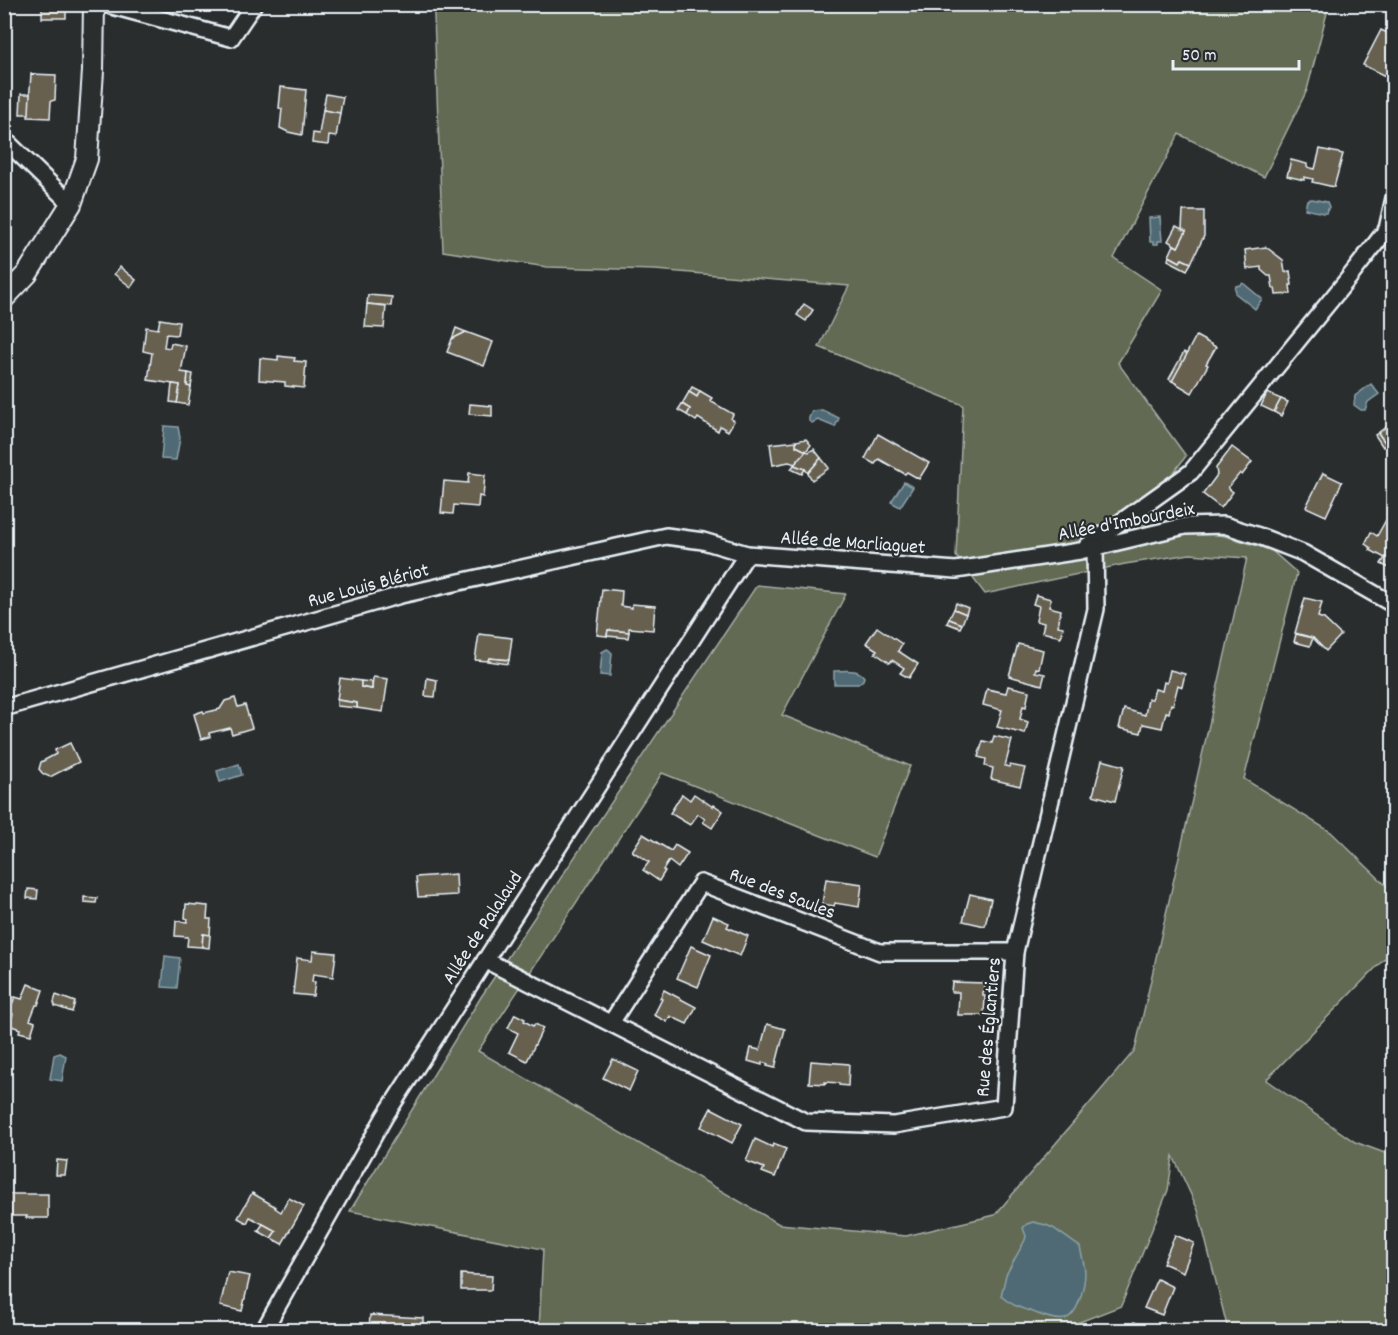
<svg xmlns="http://www.w3.org/2000/svg" width="1398" height="1335" viewBox="0 0 1398 1335" font-family="Dekko,sans-serif">
	<rect width="100%" height="100%" fill="#2a2d2e"/>
	<filter id="ink" filterUnits="userSpaceOnUse"><feTurbulence type="fractalNoise" baseFrequency=".0167" numOctaves="2"/><feDisplacementMap in="SourceGraphic" scale="12" xChannelSelector="R" yChannelSelector="G"/><feConvolveMatrix kernelMatrix="1 2 1 2 8 2 1 2 1" color-interpolation-filters="sRGB"/></filter>
	<g filter="url(#ink)">
		<polygon fill="#626b52" stroke="#a5aea5" stroke-width="1.5" points="433,5 1329,5 1307,90 1264,177 1179,134 1114,258 1162,290 1118,363 1186,456 1136,523 1225,536 1271,550 1297,573 1244,779 1331,832 1393,892 1393,950 1266,1080 1355,1142 1393,1156 1393,1330 1228,1330 1198,1210 1173,1156 1168,1190 1121,1306 1059,1330 539,1330 543,1249 350,1211 481,997 757,585 846,594 782,715 910,766 875,857 662,773 478,1051 779,1224 906,1236 995,1215 1135,1050 1247,558 1190,554 1125,564 985,594 956,556 963,405 819,347 849,286 655,270 547,267 443,251 434,16"/>
		<g fill="#4f6b74" stroke="#8ca1a9" stroke-width="1.5">
			<polygon points="1312,199 1327,202 1329,207 1326,213 1323,213 1305,209 1307,200"/>
			<polygon points="1160,217 1162,241 1158,241 1158,244 1154,244 1154,242 1150,242 1149,218"/>
			<polygon points="1243,283 1262,299 1255,309 1235,293 1236,291 1235,289 1236,286 1241,285"/>
			<polygon points="1371,384 1379,394 1368,402 1365,410 1361,410 1354,405 1355,396"/>
			<polygon points="822,410 839,418 835,427 818,420 812,423 809,421 809,418 812,411"/>
			<polygon points="164,426 178,427 180,438 176,460 161,459"/>
			<polygon points="904,482 913,487 900,507 891,502"/>
			<polygon points="607,649 609,650 612,653 610,676 600,675 602,652"/>
			<path d="M834,671C845,671 858,668 864,677L863,680L858,684H834Z"/>
			<polygon points="239,764 242,775 220,782 217,771"/>
			<polygon points="165,956 180,958 177,988 162,987"/>
			<polygon points="60,1053 66,1056 62,1081 50,1079 54,1055"/>
			<path d="M1033,1222L1046,1225L1053,1228L1080,1247C1081,1253 1083,1259 1084,1265C1087,1278 1080,1314 1065,1319C1057,1321 1046,1317 1038,1314C1025,1309 1011,1306 1001,1296L1006,1275L1025,1240L1026,1236L1023,1228L1027,1224Z"/>
		</g>
		<g fill="#676150" stroke="#e8f1f8" stroke-width="1.5">
			<rect x="42" y="4" width="24" height="14"/>
			<polygon points="1381,30 1394,36 1394,61 1385,76 1363,65"/>
			<polygon points="31,74 56,75 55,100 51,101 50,118 28,117"/>
			<polygon points="281,87 306,90 302,135 288,132 280,128 282,109 279,108"/>
			<polygon points="21,94 30,94 29,114 20,114"/>
			<polygon points="326,94 343,97 340,113 323,110"/>
			<polygon points="323,110 340,113 336,137 329,136 328,145 312,143 313,133 319,134"/>
			<polygon points="1320,149 1343,154 1334,187 1312,182 1313,179 1304,177 1304,180 1287,176 1291,160 1307,164 1307,167 1315,169"/>
			<polygon points="1183,211 1204,211 1204,236 1191,263 1182,259 1180,262 1169,256 1174,245 1178,247 1186,231 1182,229"/>
			<polygon points="1176,226 1186,231 1178,247 1168,241"/>
			<polygon points="1266,247 1283,260 1285,272 1290,271 1292,285 1290,285 1291,294 1276,295 1275,288 1273,288 1271,276 1268,276 1261,270 1261,267 1247,269 1245,250"/>
			<polygon points="1169,256 1180,262 1182,259 1191,263 1187,270 1168,260"/>
			<polygon points="120,267 136,280 131,287 114,274"/>
			<polygon points="368,295 392,297 391,306 367,304"/>
			<polygon points="367,304 386,306 384,328 365,327"/>
			<polygon points="804,304 813,310 806,321 797,315"/>
			<polygon points="160,319 179,322 177,335 166,334 164,347 170,348 171,343 186,346 181,372 188,373 187,386 191,387 188,405 177,403 180,385 148,380 152,353 143,351 146,327 158,329"/>
			<polygon points="456,328 466,332 452,339"/>
			<polygon points="466,332 493,342 484,366 447,352 452,339"/>
			<polygon points="1196,336 1216,347 1206,364 1208,365 1192,393 1172,381"/>
			<polygon points="1184,352 1187,354 1172,381 1169,379"/>
			<polygon points="278,356 295,358 294,361 306,362 304,388 285,386 285,382 259,380 260,358 278,360"/>
			<polygon points="188,373 193,374 191,387 187,386"/>
			<polygon points="172,384 180,385 177,403 170,402"/>
			<polygon points="692,387 700,391 697,397 689,392"/>
			<polygon points="700,391 712,398 710,401 733,414 731,419 734,421 728,431 720,426 718,431 698,418 696,421 687,415 690,409 682,404 689,392 697,397"/>
			<polygon points="1267,393 1281,399 1274,412 1261,406"/>
			<polygon points="1281,399 1288,402 1281,416 1274,412"/>
			<polygon points="470,404 492,406 492,416 469,414"/>
			<polygon points="682,404 690,409 687,415 678,410"/>
			<polygon points="1394,421 1394,439 1386,444 1378,433"/>
			<polygon points="1378,433 1386,444 1383,447 1375,435"/>
			<polygon points="878,434 929,463 919,479 907,472 905,474 879,459 875,464 865,459"/>
			<polygon points="806,439 811,445 806,451 796,446 796,441"/>
			<polygon points="796,441 796,446 806,451 795,464 789,462 773,465 770,444"/>
			<polygon points="1232,447 1252,462 1242,475 1240,473 1228,488 1233,492 1221,508 1203,494 1217,475 1216,468"/>
			<polygon points="814,449 821,458 808,473 805,469 794,465 806,451 809,452"/>
			<polygon points="821,458 829,468 812,480 808,473"/>
			<polygon points="794,465 805,469 802,474 791,469"/>
			<polygon points="469,473 485,475 483,497 479,496 478,507 454,505 453,514 441,513 444,481 468,483"/>
			<polygon points="1323,473 1342,482 1326,516 1306,507"/>
			<polygon points="1386,520 1394,524 1394,551 1392,553 1394,554 1394,560 1389,568 1381,564 1385,558 1370,550 1371,548 1365,544 1371,532 1377,536"/>
			<polygon points="602,589 622,591 621,606 632,608 632,604 655,606 653,630 629,628 629,632 608,630 607,636 597,635"/>
			<polygon points="1036,595 1051,599 1049,607 1061,610 1058,626 1063,627 1061,637 1042,632 1044,623 1036,621 1039,606 1033,604"/>
			<polygon points="1305,598 1322,602 1318,617 1324,619 1341,635 1326,651 1313,638 1295,633"/>
			<polygon points="956,603 968,608 966,614 954,609"/>
			<polygon points="954,609 966,614 962,624 949,619"/>
			<polygon points="949,619 962,624 960,628 947,623"/>
			<polygon points="877,627 902,644 898,651 918,664 909,678 900,673 904,668 892,660 890,663 875,653 877,650 866,643"/>
			<polygon points="608,630 629,632 628,638 607,636"/>
			<polygon points="479,634 512,638 509,660 489,658 488,661 475,660"/>
			<polygon points="1296,634 1313,638 1310,646 1294,642"/>
			<polygon points="1018,644 1043,650 1039,669 1036,668 1035,672 1045,674 1042,685 1009,676"/>
			<polygon points="489,658 509,660 508,664 488,661"/>
			<polygon points="1170,670 1185,674 1182,687 1178,685 1173,705 1171,704 1169,713 1166,712 1162,728 1143,724 1141,733 1119,728 1124,709 1145,715 1148,699 1152,699 1155,689 1162,691 1164,682 1167,683"/>
			<polygon points="373,677 388,679 383,712 357,708 357,703 337,700 340,678 361,681 361,687 372,689"/>
			<polygon points="427,678 437,680 435,697 425,696"/>
			<polygon points="361,681 372,682 372,689 361,687"/>
			<polygon points="1008,686 1029,691 1026,707 1023,706 1020,719 1028,722 1025,734 997,727 1002,710 983,705 987,689 1006,693"/>
			<polygon points="235,698 238,707 245,705 252,728 232,734 230,728 209,733 210,737 201,739 194,714 203,711 204,713 220,709 225,701"/>
			<polygon points="337,700 357,703 357,708 337,706"/>
			<polygon points="994,736 1012,740 1005,766 1009,767 1010,765 1025,768 1020,786 991,779 993,768 985,766 986,759 978,757 983,741 992,743"/>
			<polygon points="70,743 79,762 50,777 43,774 39,769 41,762 56,754 55,750"/>
			<polygon points="1102,760 1124,766 1115,801 1093,795"/>
			<polygon points="682,794 690,800 694,794 713,807 714,805 723,811 712,828 703,822 705,819 698,814 690,825 670,813"/>
			<polygon points="643,834 671,851 675,845 688,853 678,868 669,861 663,870 665,871 659,881 643,870 649,862 632,851"/>
			<polygon points="456,874 457,895 418,897 416,877"/>
			<polygon points="826,879 862,884 859,907 835,903 834,906 822,904"/>
			<polygon points="28,889 38,890 37,899 27,898"/>
			<polygon points="970,894 991,899 985,926 963,921"/>
			<polygon points="84,897 97,898 96,903 84,902"/>
			<polygon points="186,904 208,906 207,919 211,919 210,935 203,934 202,947 187,946 188,937 175,936 176,921 187,922 188,919 185,918"/>
			<polygon points="713,916 729,923 727,927 748,936 740,956 703,940"/>
			<polygon points="203,934 210,935 209,948 202,947"/>
			<polygon points="691,946 711,955 698,987 677,978"/>
			<polygon points="313,951 336,953 333,977 313,974 312,982 315,982 313,996 293,994 297,958 312,960"/>
			<polygon points="952,982 985,983 985,992 983,992 983,996 985,996 984,1015 958,1015 959,992 951,992"/>
			<polygon points="28,984 43,990 38,1005 36,1005 30,1020 35,1022 31,1035 19,1032 20,1029 9,1025 13,1014 9,1012 15,997 22,999"/>
			<polygon points="664,990 696,1007 687,1024 670,1016 667,1022 654,1015 662,999 660,998"/>
			<polygon points="56,995 75,1002 72,1012 55,1006 54,1002"/>
			<polygon points="515,1014 525,1019 524,1021 533,1026 535,1024 543,1028 527,1061 509,1052 518,1033 508,1028"/>
			<polygon points="767,1024 785,1029 775,1068 767,1066 768,1064 762,1062 762,1065 748,1061 751,1048 760,1050"/>
			<polygon points="613,1059 638,1071 629,1091 603,1078"/>
			<polygon points="811,1061 849,1064 848,1086 839,1085 839,1083 825,1082 825,1084 809,1083"/>
			<polygon points="711,1108 742,1124 732,1143 701,1127"/>
			<polygon points="755,1139 772,1147 773,1144 786,1149 775,1177 762,1172 764,1168 746,1161"/>
			<polygon points="57,1160 67,1161 65,1175 56,1175"/>
			<polygon points="252,1193 276,1207 275,1208 281,1212 289,1198 304,1206 282,1244 271,1238 276,1231 250,1217 247,1223 238,1218"/>
			<polygon points="4,1194 48,1194 48,1218 26,1218 27,1216 4,1216"/>
			<polygon points="263,1224 276,1231 271,1238 258,1231"/>
			<polygon points="1175,1235 1194,1243 1183,1272 1163,1263"/>
			<polygon points="228,1272 250,1276 242,1311 220,1306"/>
			<polygon points="461,1274 492,1276 491,1290 461,1290"/>
			<polygon points="1157,1279 1173,1287 1162,1315 1144,1308"/>
			<polygon points="370,1315 423,1318 423,1330 369,1330"/>
			<polygon points="1134,1322 1152,1330 1130,1330"/>
		</g>
		<g fill="none" stroke-linecap="round" stroke-linejoin="round">
			<defs>
				<g id="minor">
					<polyline points="105,4 231,38 254,4"/>
					<polyline points="4,139 71,204"/>
					<polyline points="1087,546 1191,472 1352,274 1387,229 1394,198"/>
					<polyline points="4,708 401,595 666,536 703,541 747,554 956,570 1080,551 1185,526 1224,525 1259,536 1303,553 1394,605"/>
					<polyline points="485,960 806,1122 894,1125 1004,1107 1015,952 1096,609 1095,547"/>
					<polyline points="611,1023 701,883 880,952 1015,952"/>
					<polyline points="264,1330 385,1116 747,554"/>
				</g>
				<polyline id="tertiary" points="4,298 27,274 71,204 87,159 93,71 94,4"/>
			</defs>
			<use href="#minor" stroke="#e8f1f8" stroke-width="20"/>
			<use href="#tertiary" stroke="#e8f1f8" stroke-width="24"/>
			<use href="#minor" stroke="#2a2d2e" stroke-width="15"/>
			<use href="#tertiary" stroke="#2a2d2e" stroke-width="20"/>
		</g>
	</g>
	<g text-anchor="middle" stroke-width="4.5" stroke-linejoin="round" paint-order="stroke">
		<g font-size="20" fill="#e8f1f8" stroke="#2a2d2e">
			<text transform="translate(1126 520) rotate(-11)" y="7">Allée d'Imbourdeix</text>
			<text transform="translate(853 541) rotate(4)" y="7">Allée de Marliaguet</text>
			<text transform="translate(368 584) rotate(-15)" y="7">Rue Louis Blériot</text>
			<text transform="translate(783 892) rotate(21)" y="7">Rue des Saules</text>
			<text transform="translate(481 927) rotate(-57)" y="7">Allée de Palalaud</text>
			<text transform="translate(987 1027) rotate(-85)" y="7">Rue des Églantiers</text>
		</g>
	</g>
	<rect width="1398" height="1335" fill="none" stroke="#2a2d2e" stroke-width="24"/>
	<rect x="12" y="12" width="1374" height="1311" fill="none" stroke="#e8f1f8" stroke-width="2" filter="url(#ink)"/>
	<path d="M1173 60v9h126v-9" fill="none" stroke="#e8f1f8" stroke-width="3"/>
	<text x="1182" y="60" font-size="18" fill="#e8f1f8" stroke="#2a2d2e" stroke-width="4.5" paint-order="stroke">50 m</text>
</svg>
